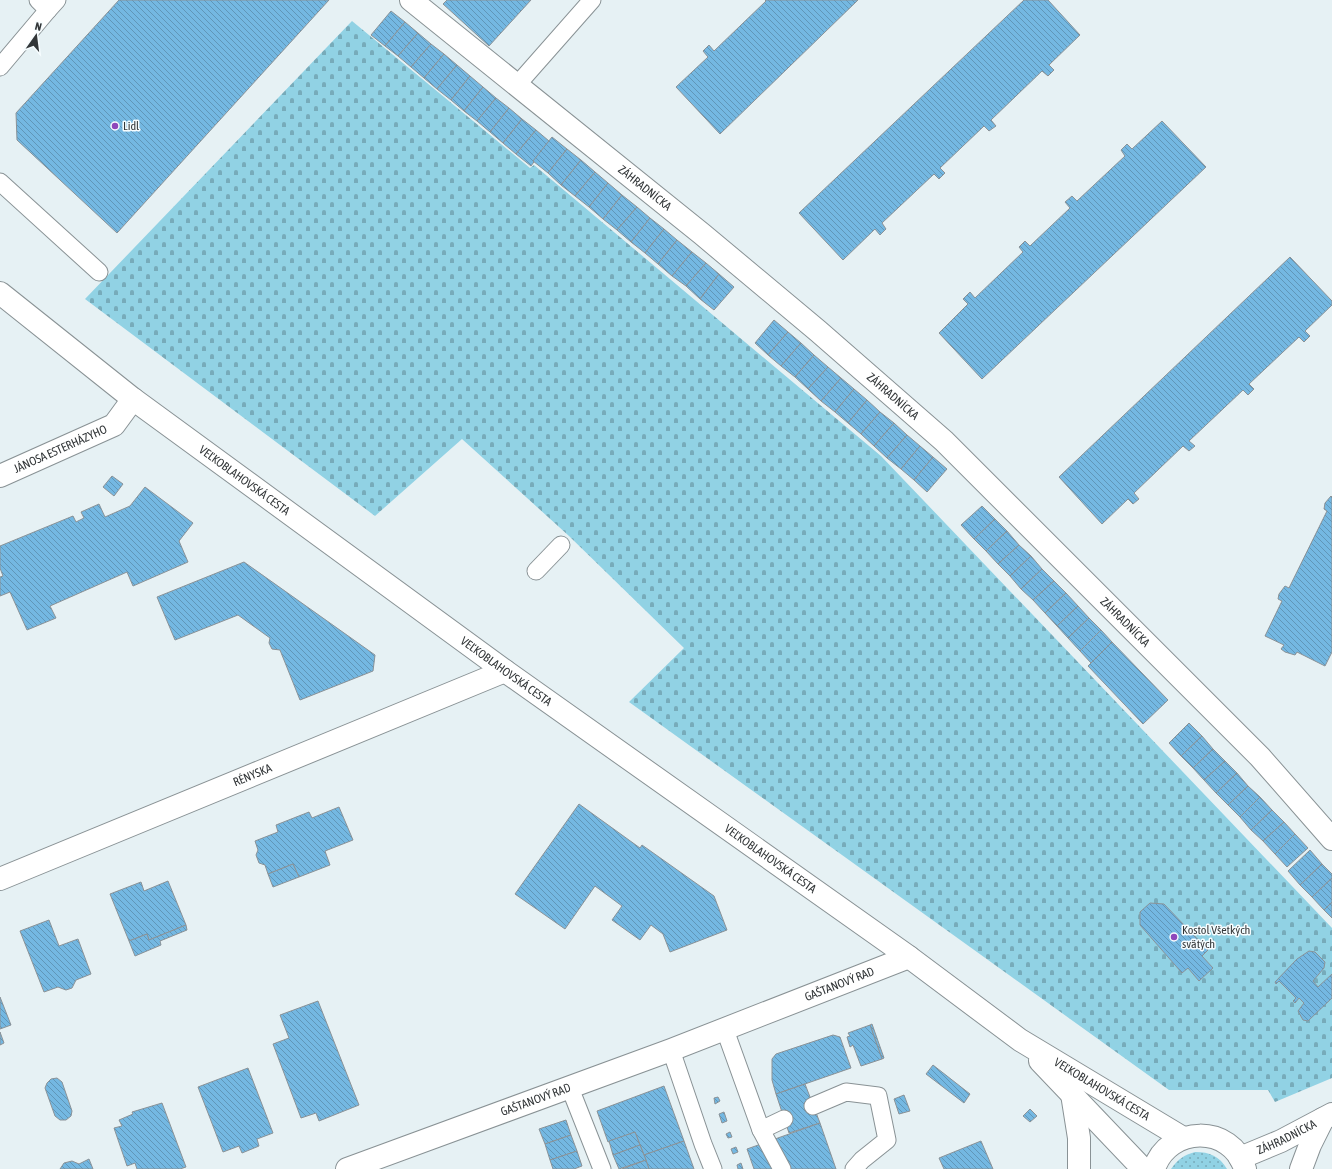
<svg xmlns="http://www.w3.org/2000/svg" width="1332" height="1169" viewBox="0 0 1332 1169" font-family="'Asap Condensed',sans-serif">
	<defs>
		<pattern id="grass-dots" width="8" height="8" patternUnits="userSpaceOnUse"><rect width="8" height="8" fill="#91d2e4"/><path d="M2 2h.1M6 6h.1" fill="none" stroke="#77abba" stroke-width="1.8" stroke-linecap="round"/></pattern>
		<pattern id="cemetery-stones" width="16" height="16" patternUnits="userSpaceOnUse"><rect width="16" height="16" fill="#91d2e4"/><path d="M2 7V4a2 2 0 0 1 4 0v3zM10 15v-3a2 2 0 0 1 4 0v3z" fill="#77abba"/></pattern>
		<pattern id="building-back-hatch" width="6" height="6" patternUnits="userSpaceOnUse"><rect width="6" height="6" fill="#74b8e2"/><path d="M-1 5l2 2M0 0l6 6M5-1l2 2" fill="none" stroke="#6096b8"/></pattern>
	</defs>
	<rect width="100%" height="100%" fill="#e6f1f4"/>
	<path fill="url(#grass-dots)" d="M1195,1152C1210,1152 1219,1156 1227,1169H1171C1178,1159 1184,1155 1195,1152Z"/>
	<polygon fill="url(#cemetery-stones)" points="352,21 530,168 534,165 881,456 1332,928 1332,1078 1275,1102 1268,1090 1169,1090 629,702 684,648 569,536 462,439 375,516 85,299"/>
	<g fill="url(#building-back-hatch)" stroke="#8a9297">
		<polygon points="119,0 329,0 117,233 17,140 16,113"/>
		<polygon points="447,0 531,0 489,46 443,4"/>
		<polygon points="765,0 858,0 720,134 676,87 708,57 703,51 709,45 714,51 766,1"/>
		<polygon points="1024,0 1048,0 1080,35 1049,65 1054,70 1048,76 1042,71 991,120 996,126 989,131 984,126 940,168 945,173 939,179 934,174 882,223 886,229 880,235 875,229 843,260 799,213"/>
		<polygon points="391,11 405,22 385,46 371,35"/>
		<polygon points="405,22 418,33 398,56 385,46"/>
		<polygon points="418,33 431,44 411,67 398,56"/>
		<polygon points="431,44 444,54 424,78 411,67"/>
		<polygon points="444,54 457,65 437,89 424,78"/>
		<polygon points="457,65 470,76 451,100 437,89"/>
		<polygon points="470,76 483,87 464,111 451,100"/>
		<polygon points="483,87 496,98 477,121 464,111"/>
		<polygon points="496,98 509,108 490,132 477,121"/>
		<polygon points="509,108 522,119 503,143 490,132"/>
		<polygon points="522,119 536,130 516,154 503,143"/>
		<polygon points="1162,121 1206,167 982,379 939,333 968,304 963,299 970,292 975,298 1023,252 1019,247 1025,241 1030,246 1070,208 1065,202 1072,196 1077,201 1125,156 1121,150 1127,144 1132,149"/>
		<polygon points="536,130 549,141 531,166 516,154"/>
		<polygon points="552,137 567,149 548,173 533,161"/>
		<polygon points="567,149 581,160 561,185 548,173"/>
		<polygon points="581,160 595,172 575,196 561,185"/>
		<polygon points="595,172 608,183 589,207 575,196"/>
		<polygon points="608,183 622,195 603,219 589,207"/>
		<polygon points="622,195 637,207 617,230 603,219"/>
		<polygon points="637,207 650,218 631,242 617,230"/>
		<polygon points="650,218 664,229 645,253 631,242"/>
		<polygon points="664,229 677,240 658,264 645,253"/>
		<polygon points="677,240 692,252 672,276 658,264"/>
		<polygon points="692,252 706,263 686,286 672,276"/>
		<polygon points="1290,257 1332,301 1332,305 1305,331 1310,336 1304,342 1299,337 1249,384 1254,389 1248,395 1243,390 1189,441 1195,446 1189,451 1183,446 1134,493 1139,499 1133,504 1128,499 1102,524 1059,477"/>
		<polygon points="706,263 719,274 700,299 686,286"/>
		<polygon points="719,274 734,287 714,310 700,299"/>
		<polygon points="774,320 788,332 768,355 755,343"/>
		<polygon points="788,332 801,343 781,366 768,355"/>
		<polygon points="801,343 814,355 795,377 781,366"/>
		<polygon points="814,355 828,367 808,389 795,377"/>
		<polygon points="828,367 841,378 821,401 808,389"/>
		<polygon points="841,378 854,389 835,412 821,401"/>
		<polygon points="854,389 867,400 848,423 835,412"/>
		<polygon points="867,400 880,412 861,434 848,423"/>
		<polygon points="880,412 894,423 874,446 861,434"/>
		<polygon points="894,423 907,435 887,458 874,446"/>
		<polygon points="907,435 920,446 901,469 887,458"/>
		<polygon points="920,446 933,457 914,480 901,469"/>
		<polygon points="933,457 947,469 927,492 914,480"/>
		<polygon points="112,476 123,484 114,496 103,487"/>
		<polygon points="145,487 193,523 179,541 188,562 133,586 127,572 50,606 56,618 27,630 10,592 0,596 0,577 3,576 0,568 0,546 73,516 76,522 84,518 81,512 99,504 105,517 130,506"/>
		<polygon points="1331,496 1332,497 1332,652 1325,666 1297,652 1295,655 1285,652 1281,649 1284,645 1265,636 1282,601 1278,599 1279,594 1285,586 1289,588 1327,511 1324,509 1325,503"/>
		<polygon points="982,506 995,519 974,539 961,525"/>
		<polygon points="995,519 1007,531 986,551 974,539"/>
		<polygon points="1007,531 1019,545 998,564 986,551"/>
		<polygon points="1019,545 1031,556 1010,576 998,564"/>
		<polygon points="1031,556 1042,569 1021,589 1010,576"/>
		<polygon points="244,562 375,655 373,671 300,700 280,650 272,649 269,643 270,638 238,615 175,640 157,597"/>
		<polygon points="1042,569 1054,581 1033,600 1021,589"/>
		<polygon points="1054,581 1066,593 1045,613 1033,600"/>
		<polygon points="1066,593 1078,606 1057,626 1045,613"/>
		<polygon points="1078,606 1089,618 1068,638 1057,626"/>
		<polygon points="1089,618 1101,630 1080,651 1068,638"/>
		<polygon points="1101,630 1112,642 1091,663 1080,651"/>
		<polygon points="1112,642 1168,700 1143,724 1088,666"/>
		<polygon points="1189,723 1202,736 1181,756 1169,743"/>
		<polygon points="1202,736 1213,749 1193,768 1181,756"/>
		<polygon points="1213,749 1225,761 1204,780 1193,768"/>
		<polygon points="1225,761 1237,773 1216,793 1204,780"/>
		<polygon points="1237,773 1248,786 1228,805 1216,793"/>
		<polygon points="1248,786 1260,797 1240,817 1228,805"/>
		<polygon points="1260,797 1272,810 1251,830 1240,817"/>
		<polygon points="579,804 640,848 642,845 714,896 727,930 670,952 663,934 651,925 640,940 612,920 622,906 595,886 565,929 515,894"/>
		<polygon points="339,807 353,840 325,851 330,865 299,877 293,864 268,874 265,865 259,863 256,855 258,850 255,841 278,832 276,825 309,812 312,818"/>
		<polygon points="1272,810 1284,822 1263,841 1251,830"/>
		<polygon points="1284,822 1295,834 1275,854 1263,841"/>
		<polygon points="1295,834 1308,848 1287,867 1275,854"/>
		<polygon points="1310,850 1322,864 1300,885 1288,871"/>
		<polygon points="293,864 299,877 273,887 268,874"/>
		<polygon points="1322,864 1332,874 1332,878 1312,897 1300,885"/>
		<polygon points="1332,878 1332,902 1324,910 1312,897"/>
		<polygon points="168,881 186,925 149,940 147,934 129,941 110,894 141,882 144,891"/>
		<polygon points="1332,902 1332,918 1324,910"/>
		<polygon points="1150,903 1164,904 1208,950 1202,956 1213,968 1199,981 1188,968 1182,973 1140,925 1140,912"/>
		<polygon points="49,920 59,946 78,939 91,974 76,980 72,988 66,990 58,987 44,992 20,931"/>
		<polygon points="186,925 187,930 160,941 161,945 135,956 129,941 147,934 149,940"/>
		<polygon points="1309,951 1315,952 1325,962 1324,968 1313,981 1318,987 1332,974 1332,998 1308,1021 1303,1020 1298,1011 1304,1003 1299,998 1295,1003 1293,1001 1296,998 1279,981 1276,984 1275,982 1297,959"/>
		<polygon points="0,997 11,1025 0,1029"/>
		<polygon points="318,1001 359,1105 319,1121 316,1113 301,1118 273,1044 289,1038 280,1015"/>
		<polygon points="872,1024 884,1058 882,1059 870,1025"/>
		<polygon points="870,1025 882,1059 861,1066 853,1045 850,1047 847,1037 850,1036 848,1033"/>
		<polygon points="0,1032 4,1043 0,1045"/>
		<polygon points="833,1035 840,1037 851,1068 776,1094 772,1080 772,1059 776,1054"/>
		<polygon points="933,1065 970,1094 964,1103 926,1074"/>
		<polygon points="248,1068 273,1133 257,1139 259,1146 242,1153 239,1146 223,1152 198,1087"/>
		<polygon points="57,1078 62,1082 72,1111 71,1116 66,1120 60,1120 55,1116 45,1088 47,1083 51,1079"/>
		<polygon points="805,1084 820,1123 789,1133 776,1094"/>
		<polygon points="664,1086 684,1141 644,1155 635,1132 608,1142 597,1111"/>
		<polygon points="904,1095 910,1111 899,1114 894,1099"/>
		<polygon points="718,1097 720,1101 715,1104 714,1098"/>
		<polygon points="162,1103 186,1167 180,1169 137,1169 135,1163 127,1166 114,1128 122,1126 119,1120 133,1114 132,1112"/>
		<polygon points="1030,1109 1037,1116 1030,1122 1023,1116"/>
		<polygon points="724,1112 727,1121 722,1123 719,1114"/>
		<polygon points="566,1120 571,1135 545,1144 539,1129"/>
		<polygon points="820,1123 836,1169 754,1169 747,1149"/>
		<polygon points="635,1132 640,1145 613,1155 609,1141"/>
		<polygon points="730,1132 732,1137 728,1138 726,1134"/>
		<polygon points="571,1135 577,1151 550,1160 545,1144"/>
		<polygon points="684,1141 694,1169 649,1169 644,1155"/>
		<polygon points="981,1141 993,1169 944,1169 939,1158"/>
		<polygon points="640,1145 646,1160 619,1169 613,1155"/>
		<polygon points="736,1147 738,1152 733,1154 731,1149"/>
		<polygon points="577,1151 582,1166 574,1169 553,1169 550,1160"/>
		<polygon points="89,1159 93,1169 60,1169 64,1163 72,1161 79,1164"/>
		<polygon points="646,1160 649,1169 622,1169"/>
		<polygon points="741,1163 743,1169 738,1169 737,1165"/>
	</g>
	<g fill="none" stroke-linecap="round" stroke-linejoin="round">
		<defs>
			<g id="service">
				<polyline points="38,0 48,10 57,0"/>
				<polyline points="0,67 48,10"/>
				<polyline points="517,85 592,0"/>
				<polyline points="0,182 99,272"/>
				<polyline points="536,571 561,545"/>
				<polyline points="725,1030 761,1130 782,1169"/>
				<polyline points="671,1050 703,1144 713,1169"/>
				<polyline points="570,1088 602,1169"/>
				<polyline points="813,1106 846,1092 878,1096 887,1140 862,1160 854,1169"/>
				<polyline points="761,1130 784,1119"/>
			</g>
			<g id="minor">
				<path id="s1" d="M411,0L702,234L818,331L944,441L1260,757L1332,839"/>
				<path id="s2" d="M0,476L114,425L133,399"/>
				<path id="s3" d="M0,879L505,671"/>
				<path id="s4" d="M1240,1158L1281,1141L1332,1114"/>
				<path id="s5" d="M347,1169L671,1050L909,957"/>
			</g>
			<g id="secondary">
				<path id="s6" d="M0,293L133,399L505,671L909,957L1020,1040L1183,1138"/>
				<polyline points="1040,1061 1143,1169"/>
				<polyline points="1072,1094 1079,1138 1079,1169"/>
				<path d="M1154,1169C1168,1125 1232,1124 1245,1169"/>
				<polyline points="1301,1169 1310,1145 1323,1119"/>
			</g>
		</defs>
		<use href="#service" stroke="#899295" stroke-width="19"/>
		<use href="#minor" stroke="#899295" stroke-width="24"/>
		<use href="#secondary" stroke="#899295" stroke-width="24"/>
		<use href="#service" stroke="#fff" stroke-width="17"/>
		<use href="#minor" stroke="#fff" stroke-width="22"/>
		<use href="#secondary" stroke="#fff" stroke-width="22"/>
	</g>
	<g fill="#8e48bb" stroke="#f7fdff" stroke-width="1.5">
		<circle cx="115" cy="126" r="4"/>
		<circle cx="1174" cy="937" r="4"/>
	</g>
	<g text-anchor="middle" stroke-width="3" stroke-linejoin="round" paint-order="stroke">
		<g font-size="12" fill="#333739" stroke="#f7fdff" text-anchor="start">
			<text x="123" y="130">Lidl</text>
			<text x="1182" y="934">Kostol Všetkých<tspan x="1182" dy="14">svätých</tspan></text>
		</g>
		<g font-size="12" fill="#333739" stroke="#f7fdff">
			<text dy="4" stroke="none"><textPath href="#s1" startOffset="300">ZÁHRADNÍCKA</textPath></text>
			<text dy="4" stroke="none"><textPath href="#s1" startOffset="624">ZÁHRADNÍCKA</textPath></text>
			<text dy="4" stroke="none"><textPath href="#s2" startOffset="66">JÁNOSA ESTERHÁZYHO</textPath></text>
			<text dy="4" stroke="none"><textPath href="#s6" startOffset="308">VEĽKOBLAHOVSKÁ CESTA</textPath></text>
			<text dy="4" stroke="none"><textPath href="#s1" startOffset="948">ZÁHRADNÍCKA</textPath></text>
			<text dy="4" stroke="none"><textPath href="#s6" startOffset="632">VEĽKOBLAHOVSKÁ CESTA</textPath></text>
			<text dy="4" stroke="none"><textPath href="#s3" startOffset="273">RÉNYSKA</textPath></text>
			<text dy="4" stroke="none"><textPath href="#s6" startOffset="956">VEĽKOBLAHOVSKÁ CESTA</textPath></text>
			<text dy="4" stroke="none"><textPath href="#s5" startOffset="526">GAŠTANOVÝ RAD</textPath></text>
			<text dy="4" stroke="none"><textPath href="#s6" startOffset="1360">VEĽKOBLAHOVSKÁ CESTA</textPath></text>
			<text dy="4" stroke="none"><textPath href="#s5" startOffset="201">GAŠTANOVÝ RAD</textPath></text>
			<text dy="4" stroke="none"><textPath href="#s4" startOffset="51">ZÁHRADNÍCKA</textPath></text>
		</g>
	</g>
	<g transform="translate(36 36) rotate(14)" stroke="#f7fdff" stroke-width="3" paint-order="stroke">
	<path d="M0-3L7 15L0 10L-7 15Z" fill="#333739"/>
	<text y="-6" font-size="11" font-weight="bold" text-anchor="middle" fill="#333739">N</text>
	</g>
</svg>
